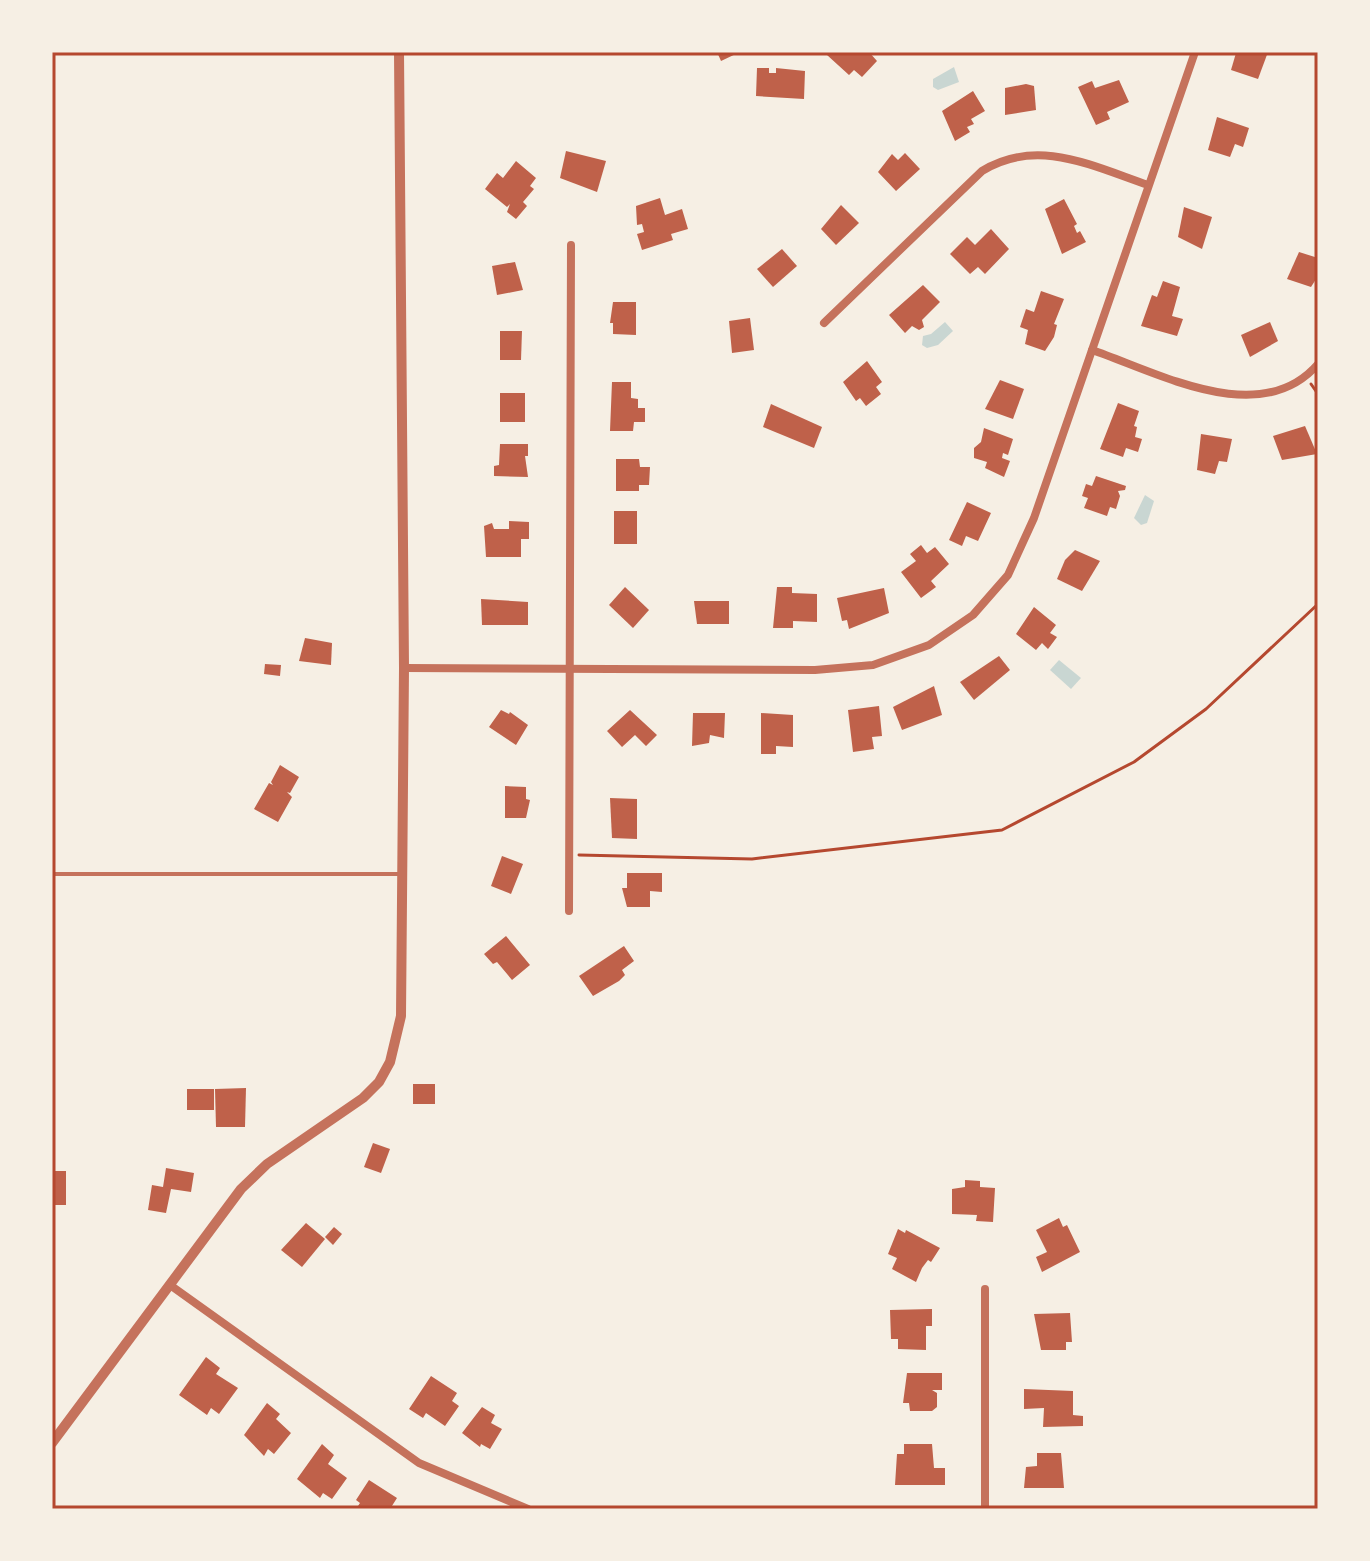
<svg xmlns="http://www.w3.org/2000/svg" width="1370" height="1561" viewBox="0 0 1370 1561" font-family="Georgia,serif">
	<rect width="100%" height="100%" fill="#f6efe4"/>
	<g fill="#c9d6d2">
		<polygon points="954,67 959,82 938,90 933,87 933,79"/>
		<polygon points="945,322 953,331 938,345 927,348 922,345 923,336 931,334"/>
		<polygon points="1145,495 1154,501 1147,523 1141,525 1134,518"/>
		<polygon points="1059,660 1081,678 1071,689 1050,670"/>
	</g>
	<g fill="#bf614a">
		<polygon points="717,52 740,52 721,61"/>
		<polygon points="830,52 869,52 877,61 862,77 854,70 849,75 827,55"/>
		<polygon points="1241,52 1268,52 1258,79 1231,70 1236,53"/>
		<polygon points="757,68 769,68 769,73 776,73 776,68 805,71 804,99 756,96"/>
		<polygon points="1119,80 1129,102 1107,112 1110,119 1096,125 1078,87 1092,81 1095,88"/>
		<polygon points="1026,84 1034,86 1036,110 1005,115 1005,88"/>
		<polygon points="973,91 985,111 971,119 974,124 967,127 970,132 955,141 942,111"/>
		<polygon points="1217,117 1249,128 1243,147 1235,144 1230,157 1208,150"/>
		<polygon points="566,151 606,161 597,192 560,178"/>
		<polygon points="905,153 920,169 896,191 878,172 892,154 898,160"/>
		<polygon points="516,161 536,178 530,186 534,189 523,202 527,206 516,219 507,212 510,204 507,207 485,189 497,173 503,178"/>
		<polygon points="660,198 665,215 682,209 688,229 671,234 673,240 642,250 637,234 644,232 642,224 637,225 636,206"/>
		<polygon points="1064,199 1077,224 1074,226 1077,233 1080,231 1086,242 1062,254 1045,209"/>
		<polygon points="841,205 859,223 836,245 821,229"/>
		<polygon points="1184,207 1212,217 1202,249 1178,237"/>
		<polygon points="991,229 1009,249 985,274 978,267 970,274 950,254 967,237 975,245"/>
		<polygon points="782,249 797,266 773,287 757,269"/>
		<polygon points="1299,252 1318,258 1318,276 1311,287 1287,279"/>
		<polygon points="515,262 523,290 497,295 492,266"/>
		<polygon points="1163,281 1180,287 1172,316 1183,319 1177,336 1141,326 1152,295 1157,297"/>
		<polygon points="923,285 940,302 922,320 924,327 919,330 912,326 905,333 889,315"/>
		<polygon points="1041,291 1064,299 1054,324 1057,325 1054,337 1045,351 1025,344 1028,330 1020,327 1026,309 1034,312"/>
		<polygon points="613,302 636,302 636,335 613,334 613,323 610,323"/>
		<polygon points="750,318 754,350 732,353 729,321"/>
		<polygon points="1270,322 1278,341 1250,357 1241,335"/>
		<polygon points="500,331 522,331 521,360 500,360"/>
		<polygon points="867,361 882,382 876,387 881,394 866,406 860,398 856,401 843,382"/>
		<polygon points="1000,380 1024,389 1013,419 985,409"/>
		<polygon points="612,382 631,382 631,398 638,399 638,408 645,408 645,422 634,422 633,431 610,431"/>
		<rect x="500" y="393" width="25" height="29"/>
		<polygon points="1118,403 1139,411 1134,426 1137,427 1135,437 1142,439 1138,452 1126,448 1123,457 1100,449"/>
		<polygon points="771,404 822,427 814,448 763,427"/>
		<polygon points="1305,426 1317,454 1282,460 1273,436"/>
		<polygon points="984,428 1013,439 1008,455 1003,453 1002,458 1010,461 1004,477 985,468 987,462 974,458 974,448 981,442"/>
		<polygon points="1201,434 1232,439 1227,462 1219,461 1215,474 1197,470"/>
		<polygon points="500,444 528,444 528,456 525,456 528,477 494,476 494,466 499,465"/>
		<polygon points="616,459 639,459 640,467 650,467 649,485 639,485 639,491 616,491"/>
		<polygon points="1096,476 1126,486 1125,490 1118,491 1120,496 1116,509 1110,507 1107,516 1084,508 1088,498 1082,496 1086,484 1092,486"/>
		<polygon points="967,502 991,513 978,541 966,536 962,546 949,540"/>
		<rect x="614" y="511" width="23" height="33"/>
		<polygon points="509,521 529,522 529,539 521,539 521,557 486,557 484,526 492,523 494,529 509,529"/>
		<polygon points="921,545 927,553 935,547 949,564 931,581 936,587 921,598 901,572 916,561 910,554"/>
		<polygon points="1075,550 1100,561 1082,591 1057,579 1065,560"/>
		<polygon points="625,587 649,610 633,628 609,605"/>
		<polygon points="777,587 792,587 792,593 817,594 817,622 793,621 793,628 773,628"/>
		<polygon points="884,588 889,613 849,629 847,620 842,621 837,598"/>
		<polygon points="481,599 528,602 528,625 482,625"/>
		<polygon points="694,601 729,601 729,624 697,624"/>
		<polygon points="1034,607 1056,625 1050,633 1057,637 1048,649 1042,643 1036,650 1016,634"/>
		<polygon points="305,638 332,643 331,665 299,661"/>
		<polygon points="999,656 1010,670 974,700 960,682"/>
		<polygon points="265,664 281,665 280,676 264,674"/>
		<polygon points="934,686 942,715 902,730 893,707"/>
		<polygon points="879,706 882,736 872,737 874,749 853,752 848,710"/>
		<polygon points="501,710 509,714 510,712 528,725 516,745 489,727"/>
		<polygon points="630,710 657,735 646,746 635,735 622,747 607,731"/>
		<polygon points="693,713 725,713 724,738 710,735 709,743 692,746"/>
		<polygon points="761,713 793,715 793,747 776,746 776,754 761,754"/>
		<polygon points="280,765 299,777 290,793 287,792 292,797 278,822 254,809 269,783 273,785 271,782"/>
		<polygon points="505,786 526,787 526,799 530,800 526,818 505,818"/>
		<polygon points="610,798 637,799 637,839 612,838"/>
		<polygon points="502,856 523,864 511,894 491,886"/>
		<polygon points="627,873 662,873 662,892 650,891 650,907 627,907 622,888 627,888"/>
		<polygon points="506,936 530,965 512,980 497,962 493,964 484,954"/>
		<polygon points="624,946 634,961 622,970 625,975 619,981 593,996 579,976"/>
		<rect x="413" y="1084" width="22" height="20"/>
		<polygon points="246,1088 245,1127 216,1127 215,1089"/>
		<rect x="187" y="1089" width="27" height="21"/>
		<polygon points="373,1143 390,1149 381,1173 364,1167"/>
		<polygon points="166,1168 194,1173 191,1192 171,1189 166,1213 148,1210 152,1185 163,1187"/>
		<rect x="52" y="1171" width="14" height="34"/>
		<polygon points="965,1180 980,1181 980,1187 995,1188 993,1222 976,1221 977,1215 952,1214 952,1189 965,1187"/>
		<polygon points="1059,1218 1063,1227 1067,1225 1080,1252 1042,1272 1036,1257 1047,1252 1036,1230"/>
		<polygon points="306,1223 325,1239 302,1267 281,1250"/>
		<polygon points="334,1227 342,1234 333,1245 325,1237"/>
		<polygon points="898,1229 905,1233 906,1230 940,1248 931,1262 928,1260 922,1268 916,1282 892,1269 897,1258 888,1254"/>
		<polygon points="932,1309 932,1326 926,1326 926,1350 898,1349 898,1339 891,1339 890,1310"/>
		<polygon points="1070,1313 1072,1342 1066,1342 1066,1350 1041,1350 1034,1314"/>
		<polygon points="206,1357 220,1368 216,1374 238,1388 219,1414 211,1408 207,1415 179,1395"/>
		<polygon points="907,1373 942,1373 942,1390 932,1390 937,1393 937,1407 932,1411 910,1411 909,1403 903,1403"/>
		<polygon points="431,1376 457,1393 452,1401 459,1406 445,1426 426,1413 423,1418 409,1409"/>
		<polygon points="1024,1389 1073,1391 1073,1415 1083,1416 1083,1426 1043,1427 1044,1408 1024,1409"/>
		<polygon points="267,1403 280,1414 276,1419 291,1433 274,1454 268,1449 264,1456 244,1435"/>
		<polygon points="482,1407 495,1415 491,1423 502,1429 490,1449 481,1444 480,1447 462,1433"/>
		<polygon points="322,1444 334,1455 328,1464 347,1478 332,1499 323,1493 320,1498 297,1479"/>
		<polygon points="904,1444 932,1444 934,1468 945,1468 945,1485 895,1485 897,1454 904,1454"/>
		<polygon points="1037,1453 1061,1453 1064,1488 1024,1488 1026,1467 1037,1466"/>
		<polygon points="369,1480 397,1498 390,1509 356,1509 360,1503 356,1500"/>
	</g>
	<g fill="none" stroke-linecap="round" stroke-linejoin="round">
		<g stroke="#b5482f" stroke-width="3">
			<polyline points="1311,384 1318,394"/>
			<polyline points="579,855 752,859 1002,830 1134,762 1206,709 1318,604"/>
		</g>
		<polyline stroke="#c5725c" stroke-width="4" points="52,874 400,874"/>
		<g stroke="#c5725c" stroke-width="8">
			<path d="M824,323L982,171C1037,137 1092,166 1148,185"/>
			<path d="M1092,350C1159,373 1261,430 1318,364"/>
			<polyline points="404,668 815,670 873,665 929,645 973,615 1008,575 1034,518 1195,52"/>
			<polyline points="569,911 571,245"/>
			<polyline points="170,1285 419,1463 528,1509"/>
			<polyline points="985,1509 985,1289"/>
		</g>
		<polyline stroke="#c5725c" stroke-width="10" points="52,1443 241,1189 267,1164 363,1098 379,1082 390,1062 401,1016 404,668 399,52"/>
	</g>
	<rect width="1370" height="1561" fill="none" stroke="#f6efe4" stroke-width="108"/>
	<rect x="54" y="54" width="1262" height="1453" fill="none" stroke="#b5482f" stroke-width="3"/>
</svg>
